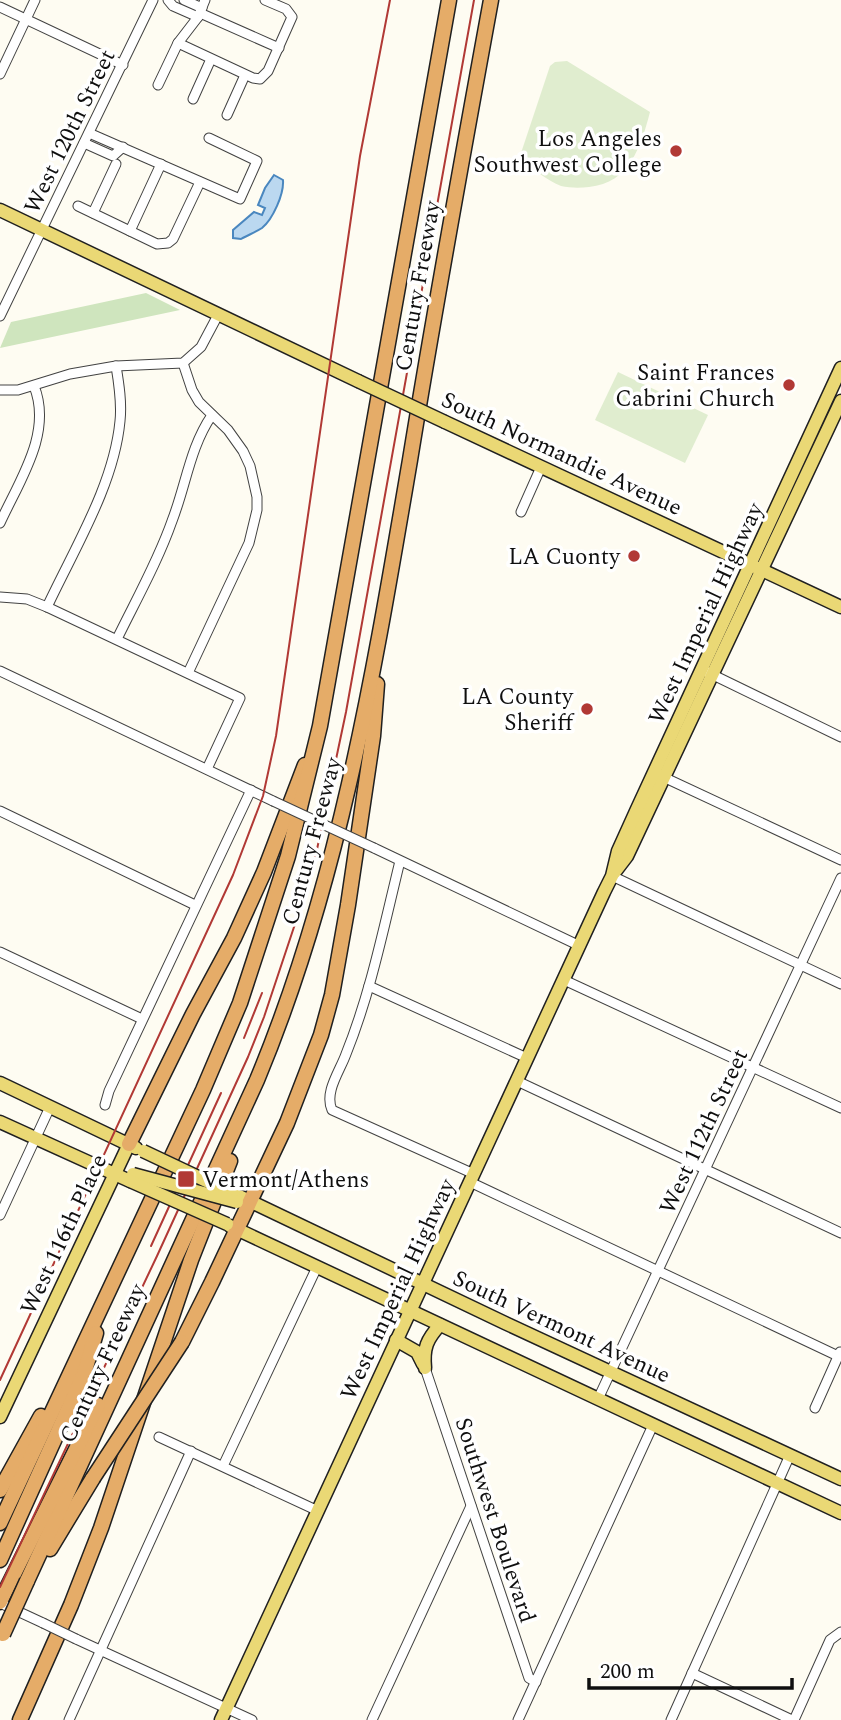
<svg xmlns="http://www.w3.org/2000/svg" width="841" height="1720" viewBox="0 0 841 1720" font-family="Spectral,serif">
	<rect width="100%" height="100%" fill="#fefcf2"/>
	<polygon fill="#cfe5be" points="146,293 180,310 0,348 11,322"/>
	<g fill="#e0edcf">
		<path d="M567,61L650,112C641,146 630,183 589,187C580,188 570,188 561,186C546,180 533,168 519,159L550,66L555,62Z"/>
		<polygon points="618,372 708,415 685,463 595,420"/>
	</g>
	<path fill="#bbd8f0" stroke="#4a87bf" stroke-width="2" d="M274,175L283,180C284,194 273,219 262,228C256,232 248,235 241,239L233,238V230L254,212L262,215L265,208L258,205L265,188Z"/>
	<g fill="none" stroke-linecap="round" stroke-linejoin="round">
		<defs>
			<g id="minor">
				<polyline points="168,0 173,6 198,17"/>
				<polyline points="184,0 202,8"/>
				<polyline points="0,7 123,65"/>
				<polyline points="200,13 279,48"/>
				<polyline points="178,43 253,78 260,79 268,71 292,17 286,9 265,0"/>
				<polyline points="0,74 35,0"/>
				<polyline points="158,85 178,43 198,17 205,0"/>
				<polyline points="193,99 211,59"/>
				<polyline points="227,115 245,75"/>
				<polyline points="89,133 240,199 257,161 209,138"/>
				<polyline points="84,143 113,156 123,147"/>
				<polyline points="78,206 157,244 168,243 173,239 200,182"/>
				<polyline points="93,213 116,164"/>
				<polyline points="130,231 161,164"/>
				<polyline points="0,316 153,0"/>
				<polyline points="183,363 192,390 199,402 228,430 243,451 250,466 257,497 257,510 249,543 188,673"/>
				<polyline points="0,390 18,390 70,374 116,366 183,363 201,347 218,315"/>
				<polyline points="521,512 541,467"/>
				<path d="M0,523C19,481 53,433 34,386"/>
				<polyline points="0,597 27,599 47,607 240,698 207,769"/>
				<path d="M47,607C74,549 114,485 120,421C122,403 119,384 116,366"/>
				<path d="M117,639C136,600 158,561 172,521C186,485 190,447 212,415"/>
				<polyline points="0,671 273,801"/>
				<polyline points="707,672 841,737"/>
				<polyline points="659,775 841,860"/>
				<polyline points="0,811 195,905"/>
				<polyline points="374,848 580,946"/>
				<path d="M400,861C384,926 371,992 346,1054C340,1071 324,1092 332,1110L474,1174"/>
				<polyline points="612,876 841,984"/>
				<polyline points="0,952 142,1019"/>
				<polyline points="564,980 841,1108"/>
				<polyline points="369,986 527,1058"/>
				<polyline points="517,1081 841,1233"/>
				<polyline points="105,1105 109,1091 251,790"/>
				<polyline points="470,1182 838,1356"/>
				<polyline points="0,1215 50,1107"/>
				<polyline points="425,1368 529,1678 536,1682"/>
				<polyline points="598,1399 841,878"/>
				<polyline points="815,1408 840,1352"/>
				<polyline points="159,1437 316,1510"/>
				<polyline points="223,1466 317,1267"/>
				<polyline points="0,1603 43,1623"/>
				<polyline points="76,1639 252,1720"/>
				<polyline points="692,1673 792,1720"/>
				<polyline points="69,1720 191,1451"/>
				<polyline points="372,1720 471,1506"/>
				<polyline points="518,1720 653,1425"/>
				<polyline points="671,1720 790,1455"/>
				<polyline points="794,1720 830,1640 841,1632"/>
			</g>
			<g id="major">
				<polyline points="0,210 358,381"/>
				<polyline points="445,422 841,607"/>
				<polyline points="614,873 627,856 841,401"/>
				<polyline points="0,1083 136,1148"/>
				<polyline points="0,1122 130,1181"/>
				<polyline points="239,1196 505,1323 841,1479"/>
				<polyline points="230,1226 841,1513"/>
				<polyline points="396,1340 417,1352 423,1364"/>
				<path d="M425,1368C423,1348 427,1339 440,1325"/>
				<polyline points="0,1417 129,1144"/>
				<polyline points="221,1720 604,892 612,876 618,851 637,809 841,368"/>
			</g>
			<g id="highway">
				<polyline points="129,1144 193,1014 234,938 264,872 305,765"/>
				<polyline points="182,1342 212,1282 287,1123 321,1035 332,995 348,905 373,736 377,684"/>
				<polyline points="0,1490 41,1416"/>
				<polyline points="0,1523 203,1090 240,1003 288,856 320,726 449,0"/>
				<polyline points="50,1549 93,1478"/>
				<polyline points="0,1560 84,1374 96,1333"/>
				<path d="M27,1581L257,1080C340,881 374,671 410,460C435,306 463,153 491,0"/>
				<polyline points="0,1602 98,1405"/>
				<polyline points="20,1720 71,1605 101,1528 191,1260 230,1161"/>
			</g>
		</defs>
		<use href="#minor" stroke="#424242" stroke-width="11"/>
		<use href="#major" stroke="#202020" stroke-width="15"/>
		<use href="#highway" stroke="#202020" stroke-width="17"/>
		<use href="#minor" stroke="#fff" stroke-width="9"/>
		<use href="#major" stroke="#ead875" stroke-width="12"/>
		<use href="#highway" stroke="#e5ac68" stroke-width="14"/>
		<g stroke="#b13935" stroke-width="2">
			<polyline points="244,1038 262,993"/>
			<polyline points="151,1246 221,1093"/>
			<polyline points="0,1587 157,1256 248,1057 264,1017 312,873 346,712 474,0"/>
		</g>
		<polyline stroke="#b13935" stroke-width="2" points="0,1380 233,875 263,796 276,736 360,156 390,0"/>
		<defs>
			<g id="minor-bridge">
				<polyline points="273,801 374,848"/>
				<polyline points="43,1623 76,1639"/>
			</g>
			<g id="major-bridge">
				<polyline points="358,381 445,422"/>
				<polyline points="143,1151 234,1194"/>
				<polyline points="133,1174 237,1202"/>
				<polyline points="130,1181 227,1224"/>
			</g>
			<g id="highway-bridge">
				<polyline points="93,1478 182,1342"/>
				<polyline points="3,1634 27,1581"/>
			</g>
		</defs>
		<use href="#minor-bridge" stroke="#424242" stroke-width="11" stroke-linecap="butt"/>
		<use href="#major-bridge" stroke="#202020" stroke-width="15" stroke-linecap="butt"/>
		<use href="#highway-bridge" stroke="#202020" stroke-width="17" stroke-linecap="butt"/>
		<use href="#minor-bridge" stroke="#fff" stroke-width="9"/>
		<use href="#major-bridge" stroke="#ead875" stroke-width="12"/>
		<use href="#highway-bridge" stroke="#e5ac68" stroke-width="14"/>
	</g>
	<g fill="#b13935" stroke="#fff" stroke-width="2.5">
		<circle cx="676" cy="151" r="7"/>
		<circle cx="789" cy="385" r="7"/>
		<circle cx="634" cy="556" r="7"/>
		<circle cx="587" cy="709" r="7"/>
		<rect x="177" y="1170" width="18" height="18" rx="3.5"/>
	</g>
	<g text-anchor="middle" stroke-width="7" stroke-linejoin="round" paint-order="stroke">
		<g font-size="23" fill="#0f0f0f" stroke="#fff">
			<text transform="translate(69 131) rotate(-64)" y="8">West 120th Street</text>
			<text transform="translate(417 286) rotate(-80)" y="8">Century Freeway</text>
			<text transform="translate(562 453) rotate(25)" y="8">South Normandie Avenue</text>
			<text transform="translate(705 613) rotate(-65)" y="8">West Imperial Highway</text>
			<text transform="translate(311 841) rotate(-75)" y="8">Century Freeway</text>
			<text transform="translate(703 1131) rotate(-65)" y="8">West 112th Street</text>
			<text transform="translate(63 1234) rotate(-65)" y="8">West 116th Place</text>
			<text transform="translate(397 1289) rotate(-65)" y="8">West Imperial Highway</text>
			<text transform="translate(562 1326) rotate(25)" y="8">South Vermont Avenue</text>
			<text transform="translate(102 1363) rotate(-65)" y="8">Century Freeway</text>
			<text transform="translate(496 1520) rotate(72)" y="8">Southwest Boulevard</text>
		</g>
		<g font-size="23" fill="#0f0f0f" stroke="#fff" text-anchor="end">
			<text x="662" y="146">Los Angeles<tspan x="662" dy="26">Southwest College</tspan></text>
			<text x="775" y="380">Saint Frances<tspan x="775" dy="26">Cabrini Church</tspan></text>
			<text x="620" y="564">LA Cuonty</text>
			<text x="573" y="704">LA County<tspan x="573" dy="26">Sheriff</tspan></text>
			<text x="202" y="1187" text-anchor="start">Vermont/Athens</text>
		</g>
	</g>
	<path d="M589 1678v10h203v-10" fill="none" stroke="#0f0f0f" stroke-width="3.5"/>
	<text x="600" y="1678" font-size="21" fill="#0f0f0f" stroke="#ffffff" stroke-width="5" paint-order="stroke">200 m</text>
</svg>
